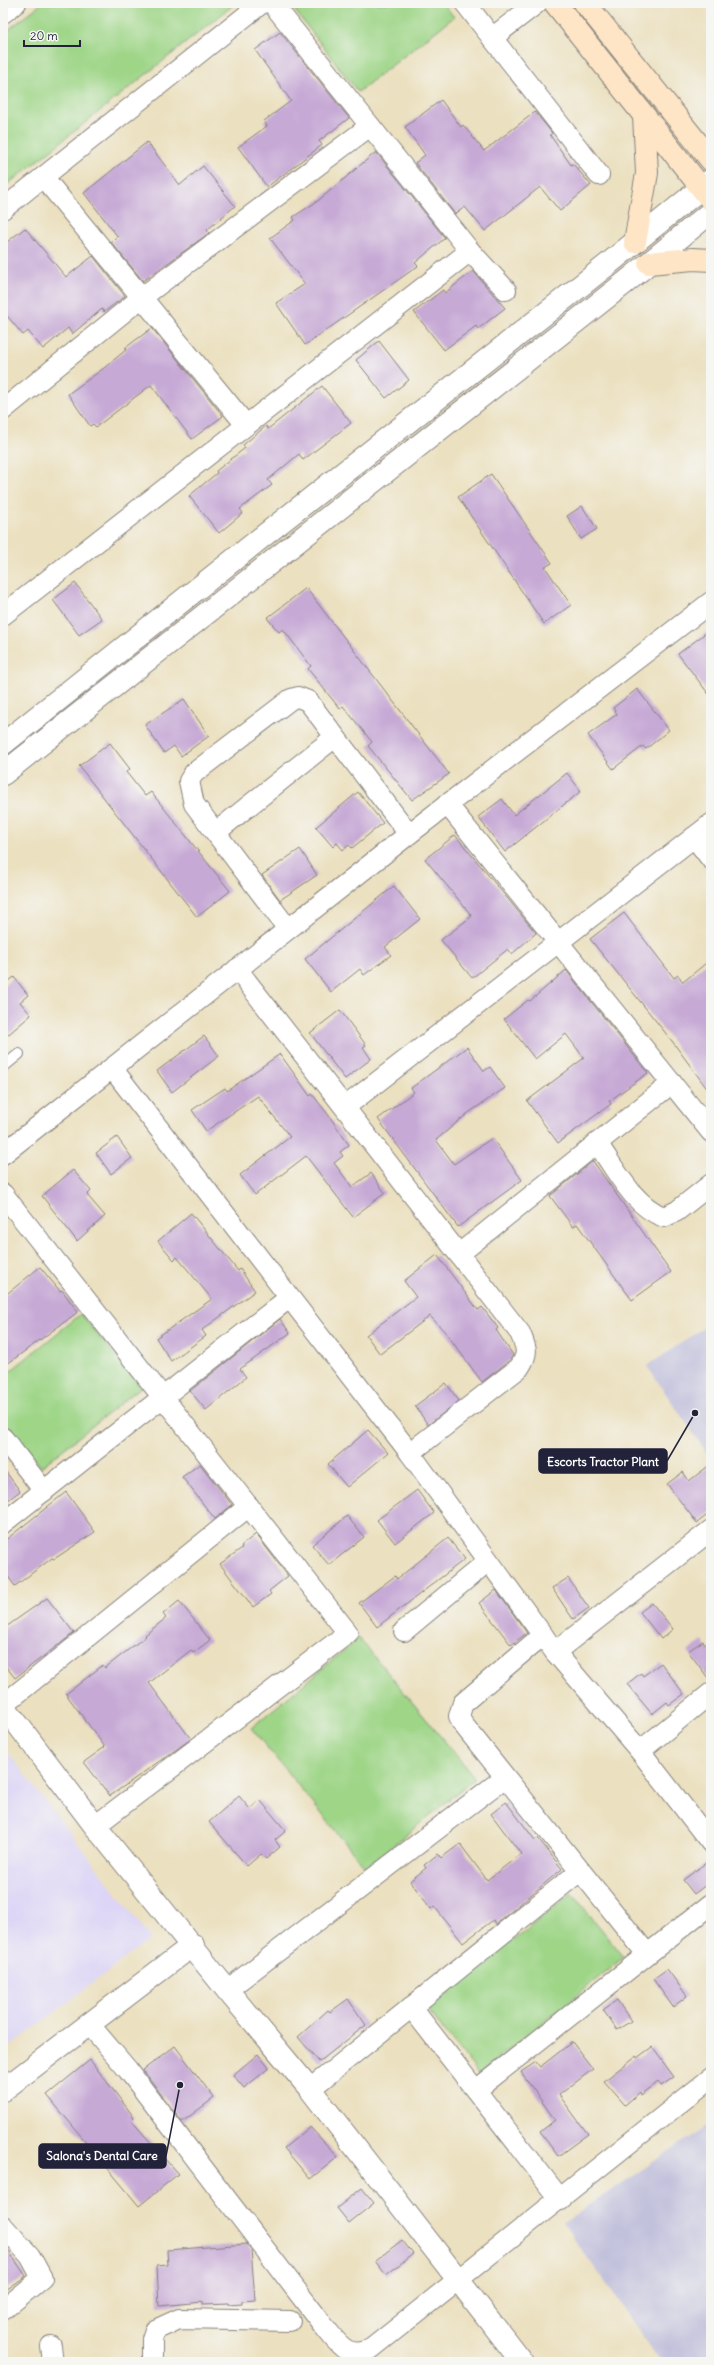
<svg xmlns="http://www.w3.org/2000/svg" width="714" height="2365" viewBox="0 0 714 2365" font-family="Delius,sans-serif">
	<rect width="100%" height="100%" fill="#f6f6f2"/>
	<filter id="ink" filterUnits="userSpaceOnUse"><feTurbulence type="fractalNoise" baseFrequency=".025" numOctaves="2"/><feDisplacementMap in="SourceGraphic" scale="8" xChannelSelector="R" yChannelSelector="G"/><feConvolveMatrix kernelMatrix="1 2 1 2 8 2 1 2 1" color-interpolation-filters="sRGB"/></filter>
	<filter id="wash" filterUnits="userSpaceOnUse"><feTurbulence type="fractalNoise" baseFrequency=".012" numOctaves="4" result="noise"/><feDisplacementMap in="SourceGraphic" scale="16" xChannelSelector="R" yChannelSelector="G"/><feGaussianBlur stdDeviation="0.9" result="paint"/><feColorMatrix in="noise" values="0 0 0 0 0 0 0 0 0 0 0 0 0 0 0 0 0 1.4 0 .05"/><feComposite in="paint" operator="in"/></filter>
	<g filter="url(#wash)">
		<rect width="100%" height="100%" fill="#ebe0bf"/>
		<polygon fill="#ddd5f6" points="3,1746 151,1938 3,2052"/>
		<g fill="#c2c1dc">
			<polygon points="711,1323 711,1459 647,1366"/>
			<polygon points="711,2123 711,2362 661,2362 563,2223"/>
		</g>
		<g fill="#9ed587" stroke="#607c61">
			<polygon points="42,3 236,3 3,188 3,34"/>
			<polygon points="289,3 443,3 454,17 358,92"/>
			<polygon points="81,1314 141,1387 41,1467 3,1419 3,1377"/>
			<polygon points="359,1638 475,1778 366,1868 251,1728"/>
			<polygon points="572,1893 624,1957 479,2074 427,2010"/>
		</g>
		<g id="blocks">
			<g fill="#c6a9d5">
				<polygon points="280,32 349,118 319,141 322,145 267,187 238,147 267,126 264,121 291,101 255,50"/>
				<polygon points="441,100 461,127 463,125 484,151 535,112 552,133 550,135 571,165 573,164 591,185 560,211 540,187 485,231 465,207 455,214 415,163 425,155 405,127"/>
				<polygon points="147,142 180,185 203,166 235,206 207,230 209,233 143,281 111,242 118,237 84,193"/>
				<polygon points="376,152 445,238 415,263 418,266 305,345 276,303 305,284 270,238 295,220 293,217 319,200"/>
				<polygon points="25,228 66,277 93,256 125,296 104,312 102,309 72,334 68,328 43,349 28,331 23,335 3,311 3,245"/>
				<polygon points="473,271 505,308 478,329 476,326 444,350 414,312 443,290 445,293"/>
				<polygon points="152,328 223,416 192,439 151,385 96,427 93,424 90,426 68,394 104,368 127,349 125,348"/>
				<polygon points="379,341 409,380 386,398 356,360"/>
				<polygon points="322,386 351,423 303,460 299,454 268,480 272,485 240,509 243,513 219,533 189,496 217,473 216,471 245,448 243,445 266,426 268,429"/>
				<polygon points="491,474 552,563 545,567 571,605 544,624 458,497"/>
				<polygon points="582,506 597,529 581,539 567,516"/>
				<polygon points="75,583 102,619 79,635 53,600"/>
				<polygon points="306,588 449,774 412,800 368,746 372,742 343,706 340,709 308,669 311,666 283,629 279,632 267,618"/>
				<polygon points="711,629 711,697 678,654"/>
				<polygon points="637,689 669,730 646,749 643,746 613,769 588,735 617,714 613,708"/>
				<polygon points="184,699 209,736 181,756 174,746 164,753 145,725"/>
				<polygon points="110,743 130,769 126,772 145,796 151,792 230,891 197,917 79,766"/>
				<polygon points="567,773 581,791 505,852 478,817 502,799 514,815"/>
				<polygon points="358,792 383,823 352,848 349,845 343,850 337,843 333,847 316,827"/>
				<polygon points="455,835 536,933 512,954 508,949 472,978 441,940 472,916 425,859"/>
				<polygon points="300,849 317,875 280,900 262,875"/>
				<polygon points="394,886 420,919 385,947 391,955 364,975 360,969 331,992 305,959"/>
				<polygon points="624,913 674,978 678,975 683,982 711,959 711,1094 672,1041 590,939"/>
				<polygon points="566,970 648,1073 609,1101 611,1104 558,1143 527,1101 584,1058 566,1034 535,1059 504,1019 528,1000 530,1001"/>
				<polygon points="14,977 28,995 20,1002 31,1015 3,1039 3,986"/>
				<polygon points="340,1010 366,1045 363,1047 371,1059 345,1079 310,1033"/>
				<polygon points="204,1036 219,1056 172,1092 157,1071"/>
				<polygon points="467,1047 484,1071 490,1067 505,1088 467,1114 436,1140 454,1164 492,1138 522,1180 458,1227 378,1119 414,1092 411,1088"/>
				<polygon points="280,1054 310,1096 312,1094 327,1113 349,1145 340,1152 343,1156 334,1163 352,1187 371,1173 385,1193 353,1217 306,1156 255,1195 240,1175 290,1137 258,1096 206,1131 192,1110 225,1088 227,1091"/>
				<polygon points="117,1137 132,1158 111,1174 96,1153"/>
				<polygon points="593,1161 671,1272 632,1300 577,1224 573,1227 550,1196"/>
				<polygon points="73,1170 91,1191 87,1195 105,1216 77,1241 42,1196"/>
				<polygon points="191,1213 238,1271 240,1269 255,1291 202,1330 206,1336 171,1361 156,1338 212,1299 177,1257 174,1260 158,1241"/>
				<polygon points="437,1255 478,1310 482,1307 498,1328 496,1330 513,1355 510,1360 482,1382 446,1333 430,1316 380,1354 366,1335 416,1297 404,1281"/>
				<polygon points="40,1267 60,1291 62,1290 78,1312 3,1367 3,1297"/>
				<polygon points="280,1319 290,1333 240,1369 246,1377 206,1410 190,1391"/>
				<polygon points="446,1383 459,1401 428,1425 415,1406"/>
				<polygon points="368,1430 388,1453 347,1487 328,1464"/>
				<polygon points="200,1464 232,1505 215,1519 182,1477"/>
				<polygon points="711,1464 711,1512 697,1523 667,1484 683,1472 689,1481"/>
				<polygon points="3,1468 20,1491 3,1504"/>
				<polygon points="417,1490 434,1513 395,1543 377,1520"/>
				<polygon points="66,1492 95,1532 54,1559 52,1558 15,1586 3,1570 3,1542"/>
				<polygon points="347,1516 364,1537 329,1565 312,1545"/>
				<polygon points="256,1534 288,1576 269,1591 271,1594 253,1607 220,1564 242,1548 241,1546"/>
				<polygon points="448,1538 465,1559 377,1627 359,1603 395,1576 397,1579"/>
				<polygon points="568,1578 589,1608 573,1619 552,1588"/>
				<polygon points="496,1590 527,1633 511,1645 479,1603"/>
				<polygon points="47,1598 74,1633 15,1678 3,1663 3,1629"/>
				<polygon points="179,1601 210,1640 193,1653 191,1650 149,1683 191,1739 110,1796 84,1762 105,1747 66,1694 103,1665 105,1668 146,1636 145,1635 166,1618 163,1614"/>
				<polygon points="652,1603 673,1629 661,1639 640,1612"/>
				<polygon points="703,1641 711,1653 711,1682 688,1651"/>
				<polygon points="661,1663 684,1694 669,1705 667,1702 652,1714 627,1684 641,1673 643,1676"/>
				<polygon points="239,1796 250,1809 260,1800 286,1831 275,1840 280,1847 266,1859 261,1854 247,1866 209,1822"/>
				<polygon points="506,1802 535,1840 538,1838 562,1869 496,1924 493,1920 463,1943 434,1906 431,1909 410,1881 426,1868 424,1865 438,1854 441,1858 460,1844 487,1880 521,1854 491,1814"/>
				<polygon points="711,1859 711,1881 694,1894 683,1880"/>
				<polygon points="667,1969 687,1996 673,2007 653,1979"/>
				<polygon points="348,1999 366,2025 319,2062 298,2037 328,2010 330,2012"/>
				<polygon points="617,2000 631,2021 617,2030 603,2010"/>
				<polygon points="572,2042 593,2069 559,2095 588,2134 558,2156 540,2132 555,2120 521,2072 536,2062 540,2067"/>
				<polygon points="175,2046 214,2098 182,2122 143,2070"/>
				<polygon points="652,2047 674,2077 661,2086 658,2082 641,2095 640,2092 625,2105 604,2081 636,2056 637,2058"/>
				<polygon points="258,2054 269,2068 244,2088 233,2075"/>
				<polygon points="90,2060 134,2117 131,2120 178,2174 139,2206 47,2095"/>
				<polygon points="310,2127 338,2157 310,2179 284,2148"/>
				<polygon points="362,2188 374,2203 349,2223 337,2208"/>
				<polygon points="402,2240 413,2254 386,2275 375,2261"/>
				<polygon points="3,2243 26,2276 3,2292"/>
				<polygon points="247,2244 251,2249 255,2300 242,2301 242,2304 228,2305 228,2304 202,2305 202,2302 159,2306 157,2266 168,2265 167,2250"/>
			</g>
		</g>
	</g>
	<g filter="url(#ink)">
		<use href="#blocks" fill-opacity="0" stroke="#86817d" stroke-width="1"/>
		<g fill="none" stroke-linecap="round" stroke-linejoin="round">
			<defs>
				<polyline id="service" points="3,1067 19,1054"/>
				<g id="minor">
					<polyline points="272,3 470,251 506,290"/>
					<polyline points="465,3 599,175"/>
					<polyline points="3,13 16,3"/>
					<polyline points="492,38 537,3"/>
					<polyline points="44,178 246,425"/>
					<polyline points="3,209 262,3"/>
					<polyline points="3,410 141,298 370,126"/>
					<polyline points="3,615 470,251"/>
					<polyline points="447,804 711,1132"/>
					<polyline points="216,832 335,737"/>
					<polyline points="694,837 711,859"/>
					<polyline points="288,929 194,804 189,781 194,773 291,699 298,697 308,701 409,834"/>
					<path d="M237,969L520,1333C527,1349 529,1353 519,1368L410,1453"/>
					<polyline points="112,1068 410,1453 555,1652 640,1751 711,1843"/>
					<polyline points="345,1107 711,824"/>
					<path d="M597,1143C615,1168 633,1206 664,1217L677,1211L711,1184"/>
					<polyline points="3,1154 409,834 711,602"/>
					<polyline points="3,1194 348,1633 95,1826"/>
					<polyline points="459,1254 672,1083"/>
					<polyline points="3,1438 44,1491"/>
					<polyline points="3,1523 289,1298"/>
					<polyline points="404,1631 488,1561"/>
					<polyline points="543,1635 463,1703 459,1716 462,1723 647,1954"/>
					<polyline points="555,1652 711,1530"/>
					<polyline points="3,1705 249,1506"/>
					<polyline points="640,1751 711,1693"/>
					<polyline points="227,1990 504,1778"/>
					<polyline points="411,2007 561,2200"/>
					<path d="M89,2024L128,2070L323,2325C338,2343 346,2360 371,2349L711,2078"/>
					<polyline points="310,2089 580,1871"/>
					<polyline points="476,2090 711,1904"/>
					<polyline points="3,2226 30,2256 42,2278 3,2310"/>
					<polyline points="51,2346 53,2362"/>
					<polyline points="152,2362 152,2339 155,2330 179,2319 290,2321"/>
				</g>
				<g id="tertiary">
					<polyline points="3,744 257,541 607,265 711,180"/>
					<polyline points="3,774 626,282 711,212"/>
					<polyline points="3,1705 95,1826 227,1990 310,2089 522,2362"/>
					<polyline points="3,2090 193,1945"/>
				</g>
				<g id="secondary">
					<polyline points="555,3 711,200"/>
					<polyline points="585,3 711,160"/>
					<polyline points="635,242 647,173 644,116"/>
					<polyline points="649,263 693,259 711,260"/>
				</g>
			</defs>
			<use href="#service" stroke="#86817d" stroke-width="12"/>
			<use href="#minor" stroke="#86817d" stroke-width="22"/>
			<use href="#tertiary" stroke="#86817d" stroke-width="24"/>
			<use href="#secondary" stroke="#86817d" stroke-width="24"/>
			<use href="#service" stroke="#fff" stroke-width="10"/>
			<use href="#minor" stroke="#fff" stroke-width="20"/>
			<use href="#tertiary" stroke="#fff" stroke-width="22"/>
			<use href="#secondary" stroke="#fde5c5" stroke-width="22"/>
		</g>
	</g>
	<path fill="none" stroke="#22223b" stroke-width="1.5" d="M695 1413L667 1461M180 2085L166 2156"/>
	<g fill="#22223b" stroke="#f6f6f2" stroke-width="1.5">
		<circle cx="695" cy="1413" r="4"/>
		<circle cx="180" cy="2085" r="4"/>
	</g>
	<g fill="#22223b" stroke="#22223b" stroke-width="1.5">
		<rect x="539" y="1449" width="128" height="24" rx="4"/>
		<rect x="39" y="2144" width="127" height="24" rx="4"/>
	</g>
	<g font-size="12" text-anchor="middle" font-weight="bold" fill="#fff">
		<text x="603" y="1466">Escorts Tractor Plant</text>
		<text x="102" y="2160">Salona's Dental Care</text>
	</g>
	<rect width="714" height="2365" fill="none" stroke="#f6f6f2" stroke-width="16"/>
	<path d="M24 40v6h56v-6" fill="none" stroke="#22223b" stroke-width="2"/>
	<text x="30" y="40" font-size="12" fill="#22223b" stroke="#f6f6f2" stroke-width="3" paint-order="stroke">20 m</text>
</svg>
